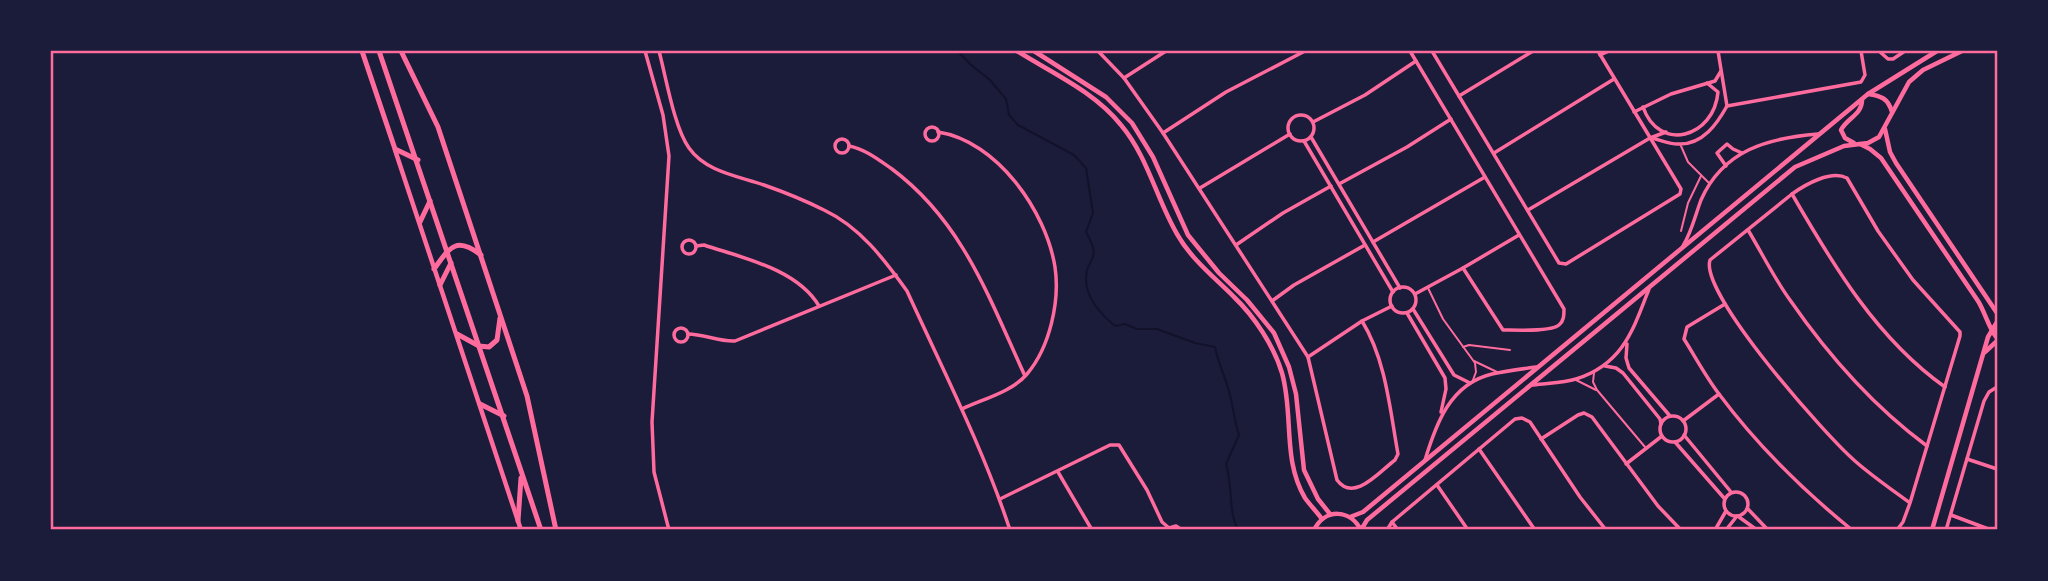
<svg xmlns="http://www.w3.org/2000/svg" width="2048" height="581" viewBox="0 0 2048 581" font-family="'PT Sans Narrow',sans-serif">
	<rect width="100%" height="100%" fill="#1b1b3a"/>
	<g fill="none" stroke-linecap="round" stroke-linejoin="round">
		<path stroke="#12122b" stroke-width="2" d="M958,51L970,64L990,80L1006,99L1009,115L1018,125L1074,155L1086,168L1093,213L1086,232C1104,263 1085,257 1086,279C1086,299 1101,314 1115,326L1125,324L1137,329H1157L1195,343L1215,347C1218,363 1225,376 1229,391C1233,405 1234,420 1239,435L1226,464C1233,486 1228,511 1238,530"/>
		<g stroke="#ff6b9d" stroke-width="2">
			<polyline points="1681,146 1688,162 1709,183"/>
			<polyline points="1681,231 1688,203 1701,176"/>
			<polyline points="1428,288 1443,319 1475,363 1476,372 1473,380"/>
			<polyline points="1463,347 1469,345 1510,350"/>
			<polyline points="1474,361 1497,372"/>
			<polyline points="1594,373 1593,382 1597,390 1645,447"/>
			<polyline points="1576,380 1596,390"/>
		</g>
		<g stroke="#ff6b9d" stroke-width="3.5">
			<polyline points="645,51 663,115 669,156 652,422 654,472 669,530"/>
			<path d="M659,51C666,77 674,127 689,148C706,172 738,176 764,185C784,192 804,200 824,210C860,227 884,259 907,291C943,370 983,448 1010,530"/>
			<path d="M1098,51L1124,78L1163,133L1308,357L1337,480C1354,503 1379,472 1395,460L1398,454C1390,410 1386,360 1362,321"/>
			<path d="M1410,51L1564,309C1564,315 1564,321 1559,325C1551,332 1514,330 1503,330L1463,268"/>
			<polyline points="1432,51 1559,263 1566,264 1680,194 1681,189 1598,51"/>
			<polyline points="1718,51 1727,106"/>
			<polyline points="1879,51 1888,59 1893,59 1905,51"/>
			<polyline points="1600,55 1609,51"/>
			<polyline points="1124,78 1166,51"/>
			<polyline points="1459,96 1533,51"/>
			<polyline points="1727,106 1861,82 1865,75 1861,51"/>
			<path d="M1643,107C1659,153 1714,138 1718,92L1707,83"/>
			<polyline points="1634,112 1671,94 1715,81 1721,71"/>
			<circle cx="1301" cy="128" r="13"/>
			<polyline points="1313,122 1365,95 1416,61"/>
			<circle cx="932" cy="134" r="7"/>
			<path d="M938,132C997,141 1046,211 1055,267C1060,301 1050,347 1027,374C1012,392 983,399 962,409"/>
			<polyline points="1163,133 1226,92 1305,51"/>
			<polyline points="1311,137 1400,288"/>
			<path d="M1652,138C1660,140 1671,145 1680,144C1703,144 1717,124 1727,106"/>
			<circle cx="842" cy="146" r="7"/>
			<polyline points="1304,141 1393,292"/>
			<path d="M849,146C865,149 879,160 892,169C963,222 989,298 1025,376"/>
			<polyline points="1494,153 1614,79"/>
			<polyline points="1726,166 1717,153 1727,144 1733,149 1742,153"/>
			<polyline points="1339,184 1407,147 1451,119"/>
			<polyline points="1200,188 1290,134"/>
			<path d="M1792,194C1833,265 1877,339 1945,387"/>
			<polyline points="1528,210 1650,138 1666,132"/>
			<path d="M1748,230C1762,253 1774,278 1790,300C1828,355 1873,406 1927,446"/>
			<circle cx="689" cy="247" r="7"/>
			<polyline points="1373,242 1485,177"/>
			<polyline points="1236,245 1283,213 1331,186"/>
			<path d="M696,246L704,245C743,258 797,269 819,306"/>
			<path d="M1683,246C1692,231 1695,216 1701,200C1723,150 1768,138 1818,134"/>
			<circle cx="1403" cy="300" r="13"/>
			<polyline points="1415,294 1463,268 1519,235"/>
			<polyline points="1272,301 1294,285 1365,245"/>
			<path d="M1725,304L1687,327L1684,339C1696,358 1706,377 1719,394C1757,445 1804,491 1852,530"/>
			<polyline points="1413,309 1454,375 1470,383"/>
			<polyline points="1407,313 1445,378 1446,389 1441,412"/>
			<circle cx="681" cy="335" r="7"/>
			<path d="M688,334C704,334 719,342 735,341L896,275"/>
			<polyline points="1627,344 1626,358 1629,368 1670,416"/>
			<polyline points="1308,357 1362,321 1392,306"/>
			<polyline points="1605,366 1616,368 1623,373 1660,419 1661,424"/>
			<path d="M1533,385C1547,383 1563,383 1576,379C1623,364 1633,330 1649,289"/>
			<circle cx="1673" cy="429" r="13"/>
			<polyline points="1683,421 1719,394"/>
			<polyline points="1684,435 1731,492"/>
			<polyline points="1541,439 1578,415 1584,413 1592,417 1658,506 1681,530"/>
			<polyline points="1675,442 1724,498"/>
			<polyline points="1479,449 1535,530"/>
			<polyline points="1967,459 1997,469"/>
			<path d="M1425,460C1436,424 1450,384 1492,374C1506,371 1521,369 1536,367"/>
			<polyline points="1626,464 1662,436"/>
			<polyline points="1058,472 1092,530"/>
			<polyline points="1437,485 1468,530"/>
			<circle cx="1736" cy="504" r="12"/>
			<polyline points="1000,499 1110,445 1119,445 1147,490 1162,522 1169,528"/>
			<polyline points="1748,509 1768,530"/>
			<polyline points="1951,515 1991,530"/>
			<polyline points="1739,517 1757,530"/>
			<polyline points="1392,522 1398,530"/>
			<polyline points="1169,528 1176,526 1182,530"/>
			<polyline points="1387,530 1392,522 1515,419 1522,418 1530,422 1580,497 1606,530"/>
			<polyline points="1715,530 1726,511"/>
			<polyline points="1726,530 1737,516"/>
			<path d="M1897,530L1903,522L1910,503L1960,336V332L1913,280L1878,231L1847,178C1831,170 1806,184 1792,194L1710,260C1699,293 1826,436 1855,461C1872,476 1891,489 1910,503"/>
			<polyline points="1946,530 1984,401 1989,392 1997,387"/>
		</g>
		<g stroke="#ff6b9d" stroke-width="4.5">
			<path d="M1017,51C1052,73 1095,92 1121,125C1148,157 1156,198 1177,234C1191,259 1214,277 1234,297C1254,316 1274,346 1282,373C1294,415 1282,459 1305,498C1310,505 1317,512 1322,519"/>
			<polyline points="1034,51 1106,97 1132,123 1153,157 1188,235 1219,273 1247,300 1274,333 1289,367 1296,394 1304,470 1318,499 1330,514"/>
			<path d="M1868,94C1881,96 1888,98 1892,112"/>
			<polyline points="1885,129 1890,152 1896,163 1997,313"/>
			<path d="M1854,143L1845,138L1841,130C1847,118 1862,115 1862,100"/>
			<path d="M1860,144L1870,149L1881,158L1978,301C1985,312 1989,329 1997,338"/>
			<polyline points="395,150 521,530"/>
			<polyline points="1985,352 1997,341"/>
			<polyline points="1350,517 1363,512 1868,94 1937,51"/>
			<path d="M1314,530C1325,508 1350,509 1361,530"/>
			<polyline points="1361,530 1367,520 1795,167 1844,146 1868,143 1879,137 1909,82 1923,70 1962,51"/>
			<polyline points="1932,530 1988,337 1997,322"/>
		</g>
		<g stroke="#ff6b9d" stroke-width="5">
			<polyline points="362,51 395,149 418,160"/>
			<polyline points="379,51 541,530"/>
			<polyline points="401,51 438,127 527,396 556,530"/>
			<polyline points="420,222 430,201"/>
			<path d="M434,269C450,247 456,236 481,255"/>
			<polyline points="440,285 451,263"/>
			<polyline points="457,334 479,346 489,347 497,340 500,318"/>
			<polyline points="480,404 504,416"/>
			<polyline points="518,521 521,478"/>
		</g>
	</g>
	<rect width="2048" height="581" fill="none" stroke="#1b1b3a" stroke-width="105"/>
	<rect x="52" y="52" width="1944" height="476" fill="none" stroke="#ff6b9d" stroke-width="2.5"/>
</svg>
